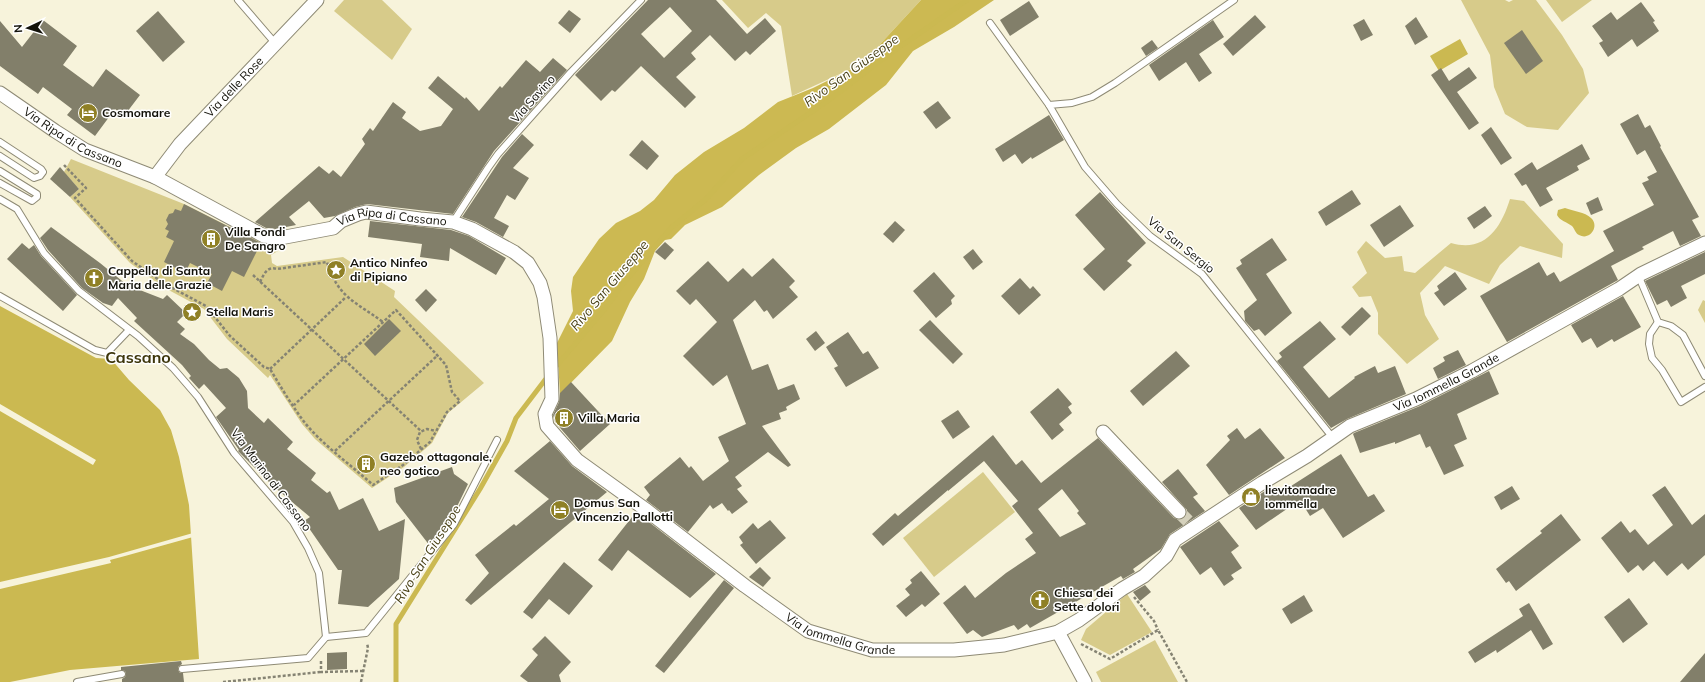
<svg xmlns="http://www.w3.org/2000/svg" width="1705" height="682" viewBox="0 0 1705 682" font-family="Mulish,sans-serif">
	<rect width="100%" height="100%" fill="#f7f3db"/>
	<g fill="#d7cb8a">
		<polygon points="344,0 382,0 412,29 392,60 334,11"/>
		<polygon points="722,0 921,0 871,54 853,68 792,96 781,26 766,13 748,28"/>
		<polygon points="1461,0 1505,0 1509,2 1513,0 1536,0 1562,35 1583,69 1589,93 1558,130 1527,127 1505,114 1494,87 1490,55"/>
		<polygon points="1546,0 1592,0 1562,22"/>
		<polygon points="71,159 184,204 278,251 271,255 272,263 277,266 343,257 395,291 394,297 484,383 448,413 432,443 404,467 372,488 315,439 302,424 270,375 268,378 227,339 204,309 163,287 130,263 70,197 79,189 64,172"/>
		<path d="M1510,199L1524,201L1563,244L1562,258L1520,246L1500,265L1489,284L1445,266L1420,293L1425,315L1439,339L1407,364L1378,334V313L1371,296L1359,297L1352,287L1367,273L1357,252L1366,241L1385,258L1402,256L1404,271L1415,273L1451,243C1485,253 1501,228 1510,199Z"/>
		<polygon points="1703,300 1705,301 1705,323 1698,310"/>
		<polygon points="983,472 1015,512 934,577 903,538"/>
		<polygon points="1127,594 1152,632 1110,655 1081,640 1086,629"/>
		<polygon points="1155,640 1178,682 1101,682 1096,672"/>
	</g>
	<polygon fill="#ccb952" points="921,0 994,0 954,27 913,51 886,85 829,129 796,148 759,175 722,207 685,225 671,239 665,240 655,251 644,279 630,302 612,341 560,394 557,343 573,311 571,291 573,277 599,239 616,223 640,211 654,200 675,175 704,152 744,128 778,102 813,88 853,68 871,54"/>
	<g fill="#cbb951">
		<polygon points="1460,39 1468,54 1439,71 1430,56"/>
		<path d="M1565,208C1573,211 1585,212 1591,218C1600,226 1590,241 1579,235C1575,233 1575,229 1572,226C1567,222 1560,221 1557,215L1558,210Z"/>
		<polygon points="0,306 96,358 111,359 129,380 160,410 171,430 179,457 189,505 199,659 70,670 10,682 0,682"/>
	</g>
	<g fill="#f7f3db">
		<polygon points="0,404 96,460 93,465 0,411"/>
		<polygon points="193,533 193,537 125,556 110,560 111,563 0,589 0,582 109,557"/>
	</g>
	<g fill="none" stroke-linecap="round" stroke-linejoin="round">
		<g stroke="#cbb951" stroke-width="5">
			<polyline points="553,370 605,309 622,285 671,228 706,199 742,159 829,100 884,58 967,0"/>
			<polyline points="396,682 396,624 480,489 507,441 516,418 548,376"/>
		</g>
	</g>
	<g fill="#827f6a" fill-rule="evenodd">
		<path d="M648,0H716L747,34L765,18L776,31L750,55L746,51L735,61L710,35L691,53L696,59L676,77L696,97L685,108L641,66L615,92L612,90L601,101L575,75ZM670,7L692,31L664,58L641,34Z"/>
		<polygon points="1029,1 1039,17 1010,36 1000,20"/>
		<polygon points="1641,2 1655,21 1653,22 1659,31 1637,47 1632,39 1608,57 1599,43 1603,41 1592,26 1611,12 1617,20"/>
		<polygon points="569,10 581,19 570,33 558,23"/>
		<polygon points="158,11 185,42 163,62 136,31"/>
		<polygon points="1255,15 1266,27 1233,56 1223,44"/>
		<polygon points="1416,17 1428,37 1415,45 1405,26"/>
		<polygon points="1364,19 1373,35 1361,41 1353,25"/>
		<polygon points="43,20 77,46 63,65 93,87 106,69 140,95 124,116 115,109 95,136 67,115 72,109 43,87 38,94 0,66 0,21 22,47"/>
		<polygon points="1213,20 1224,37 1199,54 1212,73 1199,82 1186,62 1159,81 1149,65"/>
		<polygon points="1522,30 1543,61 1526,74 1504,43"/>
		<polygon points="1152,40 1158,48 1146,56 1141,48"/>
		<polygon points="553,58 567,70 494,151 453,214 367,204 355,207 335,216 324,218 309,201 289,217 296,225 276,229 266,228 255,222 319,166 329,174 333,170 341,177 365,144 362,139 370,128 373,131 393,102 406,112 402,118 420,131 441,126 453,109 428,88 438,76 465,99 466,97 479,111 500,86 502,88 526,60 540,72"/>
		<polygon points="1469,67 1477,78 1457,92 1479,123 1469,130 1431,75 1441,68 1449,81"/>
		<polygon points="938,101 951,118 936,129 923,112"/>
		<polygon points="1638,114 1645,128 1650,125 1661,146 1660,147 1699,217 1692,220 1701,236 1680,246 1673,231 1642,247 1644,249 1611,266 1618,280 1507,342 1480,296 1539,262 1547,276 1554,272 1560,282 1614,251 1603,231 1654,205 1642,183 1649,180 1647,177 1657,172 1645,150 1637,155 1620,124"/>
		<polygon points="1049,115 1064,140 1032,159 1031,157 1022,164 1015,154 1003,162 995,149"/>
		<polygon points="1491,127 1512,158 1501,165 1481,135"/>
		<polygon points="522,134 534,145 513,168 529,178 515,200 507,195 494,218 509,226 503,237 476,222 462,217 502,157"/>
		<polygon points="642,140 659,156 647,170 629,155"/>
		<polygon points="1582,144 1590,159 1577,166 1579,170 1546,188 1553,200 1540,207 1526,184 1522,186 1514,174 1532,162 1537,170"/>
		<polygon points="60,167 79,189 70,197 50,179"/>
		<polygon points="1352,190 1361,204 1326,226 1318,212"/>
		<polygon points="1100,192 1146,243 1127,261 1132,265 1104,291 1083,269 1105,249 1075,215"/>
		<polygon points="1598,197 1603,210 1591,215 1586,203"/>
		<polygon points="184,204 261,243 244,277 232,271 222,291 207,283 212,274 190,263 185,273 164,262 174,241 166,237 169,231 165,229 168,224 166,220 169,214 173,213 175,209 181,211"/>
		<polygon points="1400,205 1414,226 1384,247 1370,225"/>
		<polygon points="1485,206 1492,216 1474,229 1467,218"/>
		<polygon points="370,221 451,230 469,236 506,258 496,275 450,248 449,261 420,257 422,244 368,237"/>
		<polygon points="895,221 905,230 893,243 883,234"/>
		<polygon points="51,227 100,263 127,285 163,299 167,295 186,313 177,322 185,329 180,334 194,344 209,360 220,369 227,368 239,378 247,391 248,408 264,423 268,418 293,442 287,449 316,473 311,480 327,493 330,491 339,510 363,498 379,531 405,519 399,579 368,607 338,604 342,570 338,570 304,521 310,517 273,486 238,451 239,450 216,417 226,408 204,384 199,389 189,378 191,376 182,365 134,321 137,318 118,298 112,306 103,303 82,288 48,250 40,238"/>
		<polygon points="1272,238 1287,260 1266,274 1292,313 1265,336 1259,329 1254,331 1245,321 1244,311 1257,300 1236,268 1242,264 1240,260"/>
		<polygon points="665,242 674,250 665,260 655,252"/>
		<polygon points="22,243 29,249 34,245 41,256 77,295 63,311 7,259"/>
		<polygon points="973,249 983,262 973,270 963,257"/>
		<polygon points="1705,252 1705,274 1681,286 1687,298 1671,307 1667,300 1657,305 1645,281"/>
		<polygon points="773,258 795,281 789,287 798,297 773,319 767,310 764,312 755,300 733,320 752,370 768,364 778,390 794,384 800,399 786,407 787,410 779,413 781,419 762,426 791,465 788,467 768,452 735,477 742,486 737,489 748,502 732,514 729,510 728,511 722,503 713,509 710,505 688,532 646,500 650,495 644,487 680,457 689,468 691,466 703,481 729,461 718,437 746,424 727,375 713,386 683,356 717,322 696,299 690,305 676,291 708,261 728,282 743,268 752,277"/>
		<polygon points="934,272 955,296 951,300 952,304 936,318 913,291"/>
		<polygon points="1455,272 1467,289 1444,306 1434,293 1439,290 1437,286"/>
		<polygon points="1020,278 1030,289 1033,286 1041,295 1019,315 1001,296"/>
		<polygon points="426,289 437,300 426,312 415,300"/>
		<polygon points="1623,296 1641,327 1614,342 1612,339 1597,348 1591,338 1582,343 1571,325"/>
		<polygon points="1362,307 1371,316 1350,336 1341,327"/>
		<polygon points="389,319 401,331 375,356 364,344"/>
		<polygon points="930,320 963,354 953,364 919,330"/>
		<polygon points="1320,321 1336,339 1303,367 1329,398 1355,378 1354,377 1375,366 1378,373 1395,366 1406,394 1347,419 1331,428 1277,361 1282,357 1279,353"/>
		<polygon points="816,331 825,343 815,351 806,339"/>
		<polygon points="848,332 863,354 868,351 879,368 846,387 834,368 838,366 826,347"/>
		<polygon points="1458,350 1466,365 1438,379 1433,368 1445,361 1443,357"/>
		<polygon points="1176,351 1190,366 1143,406 1130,391"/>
		<polygon points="1489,371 1499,394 1457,414 1467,439 1454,445 1464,466 1444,475 1430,446 1426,448 1420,434 1395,444 1395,442 1360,453 1353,434 1354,433 1420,406"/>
		<polygon points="571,382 610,424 580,451 555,422 553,415 559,402 560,393"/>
		<polygon points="1058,388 1072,404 1068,407 1072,413 1059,424 1064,430 1052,440 1030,412"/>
		<polygon points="958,410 970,427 953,439 941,421"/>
		<polygon points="1237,428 1245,439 1260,428 1285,458 1229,495 1206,465 1230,440 1227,436"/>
		<path d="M993,435L1016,465L1022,460L1041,483L1098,438L1174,518L1180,520L1184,518L1187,515V510L1162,482L1178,469L1198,494L1193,497L1205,511L1170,534L1161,549L1133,569L1135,572L1123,579L1121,576L1030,628L1027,624L1018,630L1014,625L982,637L973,630L967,634L943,603L965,585L975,598L1006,573L1036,553L1025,539L1033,533L1012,506L1018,501L984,461L948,491V490L883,546L872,534L895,513L898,516ZM1062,489L1079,511L1077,513L1086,524L1060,537L1038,509Z"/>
		<polygon points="550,441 572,466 607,492 471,605 465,600 489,573 475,555 514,524 516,526 549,499 514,471"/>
		<polygon points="1341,454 1368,497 1374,494 1385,511 1343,538 1323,508 1310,516 1300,500 1256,530 1239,508 1271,487 1277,495"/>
		<circle cx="366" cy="463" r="7"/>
		<polygon points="452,467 454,474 468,484 449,523 430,546 396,502 394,488"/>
		<polygon points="1512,486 1520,499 1501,510 1494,497"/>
		<polygon points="1665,486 1692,525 1705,514 1705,555 1688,570 1682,563 1667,576 1654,561 1643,571 1638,565 1628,573 1601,538 1621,521 1630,533 1635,529 1648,545 1673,525 1652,495"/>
		<polygon points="636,512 716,574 690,598 628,550 612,571 598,560"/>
		<polygon points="1561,514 1581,540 1516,591 1509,581 1506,583 1496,569 1542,533 1540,531"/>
		<polygon points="770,520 786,538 756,564 740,545 743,543 739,537 753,523 758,529"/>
		<polygon points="1219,521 1239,546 1231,552 1242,568 1231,575 1234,579 1224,586 1211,567 1200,575 1180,547"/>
		<polygon points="564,562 593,586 569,615 549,599 532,619 523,612"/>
		<polygon points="760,567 771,578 763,587 749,577"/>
		<polygon points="921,571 940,594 925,607 922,604 906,617 896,606 910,595 905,589 912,583 910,580"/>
		<polygon points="724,580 734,588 664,673 655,666"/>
		<polygon points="1145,585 1151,592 1140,601 1133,592"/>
		<polygon points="1304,595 1313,611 1291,624 1282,609"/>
		<polygon points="1629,598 1648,624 1623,643 1604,617"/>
		<polygon points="1529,603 1553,644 1543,650 1531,630 1497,653 1496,650 1475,663 1468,652 1523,616 1519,609"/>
		<polygon points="545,636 571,662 559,675 561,682 528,682 520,676 538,655 532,649"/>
		<polygon points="347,652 347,669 327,670 327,653"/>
		<polygon points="1705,653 1705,682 1680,682"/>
		<polygon points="181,661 182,664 178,667 178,670 180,673 183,673 184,682 122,682 122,679 125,677 126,674 125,671 121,670 121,667"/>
	</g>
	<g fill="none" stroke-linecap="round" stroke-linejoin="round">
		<polyline stroke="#d5d1bc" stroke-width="13" stroke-dasharray="13 6" stroke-linecap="butt" points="1179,512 1188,521"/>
		<defs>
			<g id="lane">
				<polyline points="238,0 275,43"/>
				<polyline points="1234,0 1115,83 1092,97 1072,103 1049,105 1085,167 1117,204 1150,236 1202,274 1333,438"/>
				<polyline points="990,23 1049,105"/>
				<polyline points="0,142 41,169 43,172 40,176 34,178 0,156"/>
				<polyline points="0,171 37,194 37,197 32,201 0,183"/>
				<polyline points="0,199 17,209 44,253 79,291 138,336 173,368 198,397 234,453 293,522 308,548 319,573 326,637"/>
				<polyline points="453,222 488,168 498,154 571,72 641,0"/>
				<polyline points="1639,277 1658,322 1671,326 1683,335 1705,376"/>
				<polyline points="0,296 95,350 107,353 129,330"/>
				<polyline points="1658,322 1650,334 1649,344 1652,358 1662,370 1681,402 1705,387"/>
				<polyline points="326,637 366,633 454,524 497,440"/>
				<polyline points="182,669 308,658 326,637"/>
				<polyline points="77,682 122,674"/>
			</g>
			<g id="street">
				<path id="s1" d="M0,93L55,131L85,150L155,177L264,236L280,238L333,228L341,221L358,214L366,212L420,219L453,222L472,229L514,252L528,263L540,283L544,297L550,338L552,399L545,414L547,426L577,460L645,509L745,586L808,631L872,650H954L1004,645L1058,632L1079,620L1122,589L1144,576L1166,556L1175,540L1262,483L1307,456L1350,426L1416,399L1472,371L1619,289L1641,274L1705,243"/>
				<path id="s2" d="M155,177L180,144L317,0"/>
				<polyline points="1103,432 1179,512"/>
				<polyline points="1058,632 1085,682"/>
			</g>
		</defs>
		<use href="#lane" stroke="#8e8a75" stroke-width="8"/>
		<use href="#street" stroke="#8e8a75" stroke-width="15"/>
		<g stroke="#858373" stroke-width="2.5" stroke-dasharray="3 2" stroke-linecap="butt">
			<path d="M64,165L86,188L75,198L132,261L165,284L206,306L230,336L264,367L270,369C281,387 292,406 305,423C324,446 351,465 373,485L403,465L430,442L447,412L460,401L452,392L446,365L396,310L294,405"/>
			<polyline points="253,275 421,431"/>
			<path d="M260,282C264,274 267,266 277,269L327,262C338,298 356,302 383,322"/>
			<polyline points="270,369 346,297"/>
			<polyline points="421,449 417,440 420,432 427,429 436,431"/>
			<polyline points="335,451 438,355"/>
			<polyline points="1134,597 1154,621 1158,630"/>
			<polyline points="1081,644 1110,659 1158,630 1187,682"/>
			<polyline points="321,661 321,672 363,671"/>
			<polyline points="223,682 321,672"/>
			<polyline points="361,682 368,648 367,643"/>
		</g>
		<use href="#lane" stroke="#fff" stroke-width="6"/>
		<use href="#street" stroke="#fff" stroke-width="13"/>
	</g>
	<defs>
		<symbol id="hotel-disc" viewBox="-11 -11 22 22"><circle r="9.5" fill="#8f8026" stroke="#fff"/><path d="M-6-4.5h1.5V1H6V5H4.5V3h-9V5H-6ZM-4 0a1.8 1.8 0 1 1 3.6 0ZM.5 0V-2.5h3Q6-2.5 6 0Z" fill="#fff"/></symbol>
		<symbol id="building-disc" viewBox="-11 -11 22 22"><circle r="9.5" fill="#8f8026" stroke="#fff"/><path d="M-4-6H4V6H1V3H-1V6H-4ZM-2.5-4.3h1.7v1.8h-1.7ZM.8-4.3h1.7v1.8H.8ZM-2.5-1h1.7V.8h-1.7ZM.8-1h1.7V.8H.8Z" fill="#fff"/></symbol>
		<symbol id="sight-disc" viewBox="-11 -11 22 22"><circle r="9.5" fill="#8f8026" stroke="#fff"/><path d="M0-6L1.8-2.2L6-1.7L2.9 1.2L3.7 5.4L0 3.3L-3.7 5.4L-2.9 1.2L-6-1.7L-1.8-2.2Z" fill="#fff"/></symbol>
		<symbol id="church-disc" viewBox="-11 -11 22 22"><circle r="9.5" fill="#8f8026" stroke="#fff"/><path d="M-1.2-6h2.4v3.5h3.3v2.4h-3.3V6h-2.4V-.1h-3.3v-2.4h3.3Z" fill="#fff"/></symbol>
		<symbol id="shop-disc" viewBox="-11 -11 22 22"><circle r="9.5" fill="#8f8026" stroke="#fff"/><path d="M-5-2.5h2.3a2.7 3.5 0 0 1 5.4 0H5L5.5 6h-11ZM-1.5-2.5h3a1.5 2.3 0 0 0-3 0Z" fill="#fff"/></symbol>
	</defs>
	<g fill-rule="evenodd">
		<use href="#hotel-disc" x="77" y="102" width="22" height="22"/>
		<use href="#building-disc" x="200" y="228" width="22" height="22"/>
		<use href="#sight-disc" x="325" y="259" width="22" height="22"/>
		<use href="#church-disc" x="83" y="267" width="22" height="22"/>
		<use href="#sight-disc" x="181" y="301" width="22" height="22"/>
		<use href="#building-disc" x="553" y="407" width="22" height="22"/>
		<use href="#building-disc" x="355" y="453" width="22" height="22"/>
		<use href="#shop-disc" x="1240" y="486" width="22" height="22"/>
		<use href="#hotel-disc" x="549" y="499" width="22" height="22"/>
		<use href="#church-disc" x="1029" y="589" width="22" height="22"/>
	</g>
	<g text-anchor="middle" stroke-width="3" stroke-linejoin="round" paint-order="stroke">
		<g font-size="12" fill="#13120a" stroke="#fff">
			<text dy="4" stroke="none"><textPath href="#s2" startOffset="120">Via delle Rose</textPath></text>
			<text transform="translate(533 99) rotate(-48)" y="4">Via Savino</text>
			<text dy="4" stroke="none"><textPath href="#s1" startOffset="86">Via Ripa di Cassano</textPath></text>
			<text dy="4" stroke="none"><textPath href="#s1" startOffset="434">Via Ripa di Cassano</textPath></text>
			<text transform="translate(1181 245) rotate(39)" y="4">Via San Sergio</text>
			<text dy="4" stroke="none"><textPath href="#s1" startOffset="1804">Via Iommella Grande</textPath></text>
			<text transform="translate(271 480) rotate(53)" y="4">Via Marina di Cassano</text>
			<text dy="4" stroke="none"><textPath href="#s1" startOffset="1116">Via Iommella Grande</textPath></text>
		</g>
		<g font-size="12" font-weight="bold" fill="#13120a" stroke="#fff" text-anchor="start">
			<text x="102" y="117">Cosmomare</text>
			<text x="225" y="236">Villa Fondi<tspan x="225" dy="14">De Sangro</tspan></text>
			<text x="350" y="267">Antico Ninfeo<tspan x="350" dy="14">di Pipiano</tspan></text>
			<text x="108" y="275">Cappella di Santa<tspan x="108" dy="14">Maria delle Grazie</tspan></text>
			<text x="206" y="316">Stella Maris</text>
			<text x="578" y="422">Villa Maria</text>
			<text x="380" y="461">Gazebo ottagonale,<tspan x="380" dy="14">neo gotico</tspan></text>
			<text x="1265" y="494">lievitomadre<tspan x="1265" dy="14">iommella</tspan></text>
			<text x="574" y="507">Domus San<tspan x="574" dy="14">Vincenzio Pallotti</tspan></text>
			<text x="1054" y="597">Chiesa dei<tspan x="1054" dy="14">Sette dolori</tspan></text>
		</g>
		<g font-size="13" font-style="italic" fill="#4a4217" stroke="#fff">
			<text transform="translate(851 70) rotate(-36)" y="5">Rivo San Giuseppe</text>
			<text transform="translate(609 285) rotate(-50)" y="5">Rivo San Giuseppe</text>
			<text transform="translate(427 554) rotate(-58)" y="5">Rivo San Giuseppe</text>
		</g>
		<g font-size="16" font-weight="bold" fill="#3d360b" stroke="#fff">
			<text x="138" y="363">Cassano</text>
		</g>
	</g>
	<g transform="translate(28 28) rotate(266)" stroke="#ffffff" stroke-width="3" paint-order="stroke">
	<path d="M0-3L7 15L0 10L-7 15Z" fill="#13120a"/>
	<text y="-6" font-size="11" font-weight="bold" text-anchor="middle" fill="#13120a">N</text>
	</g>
</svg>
